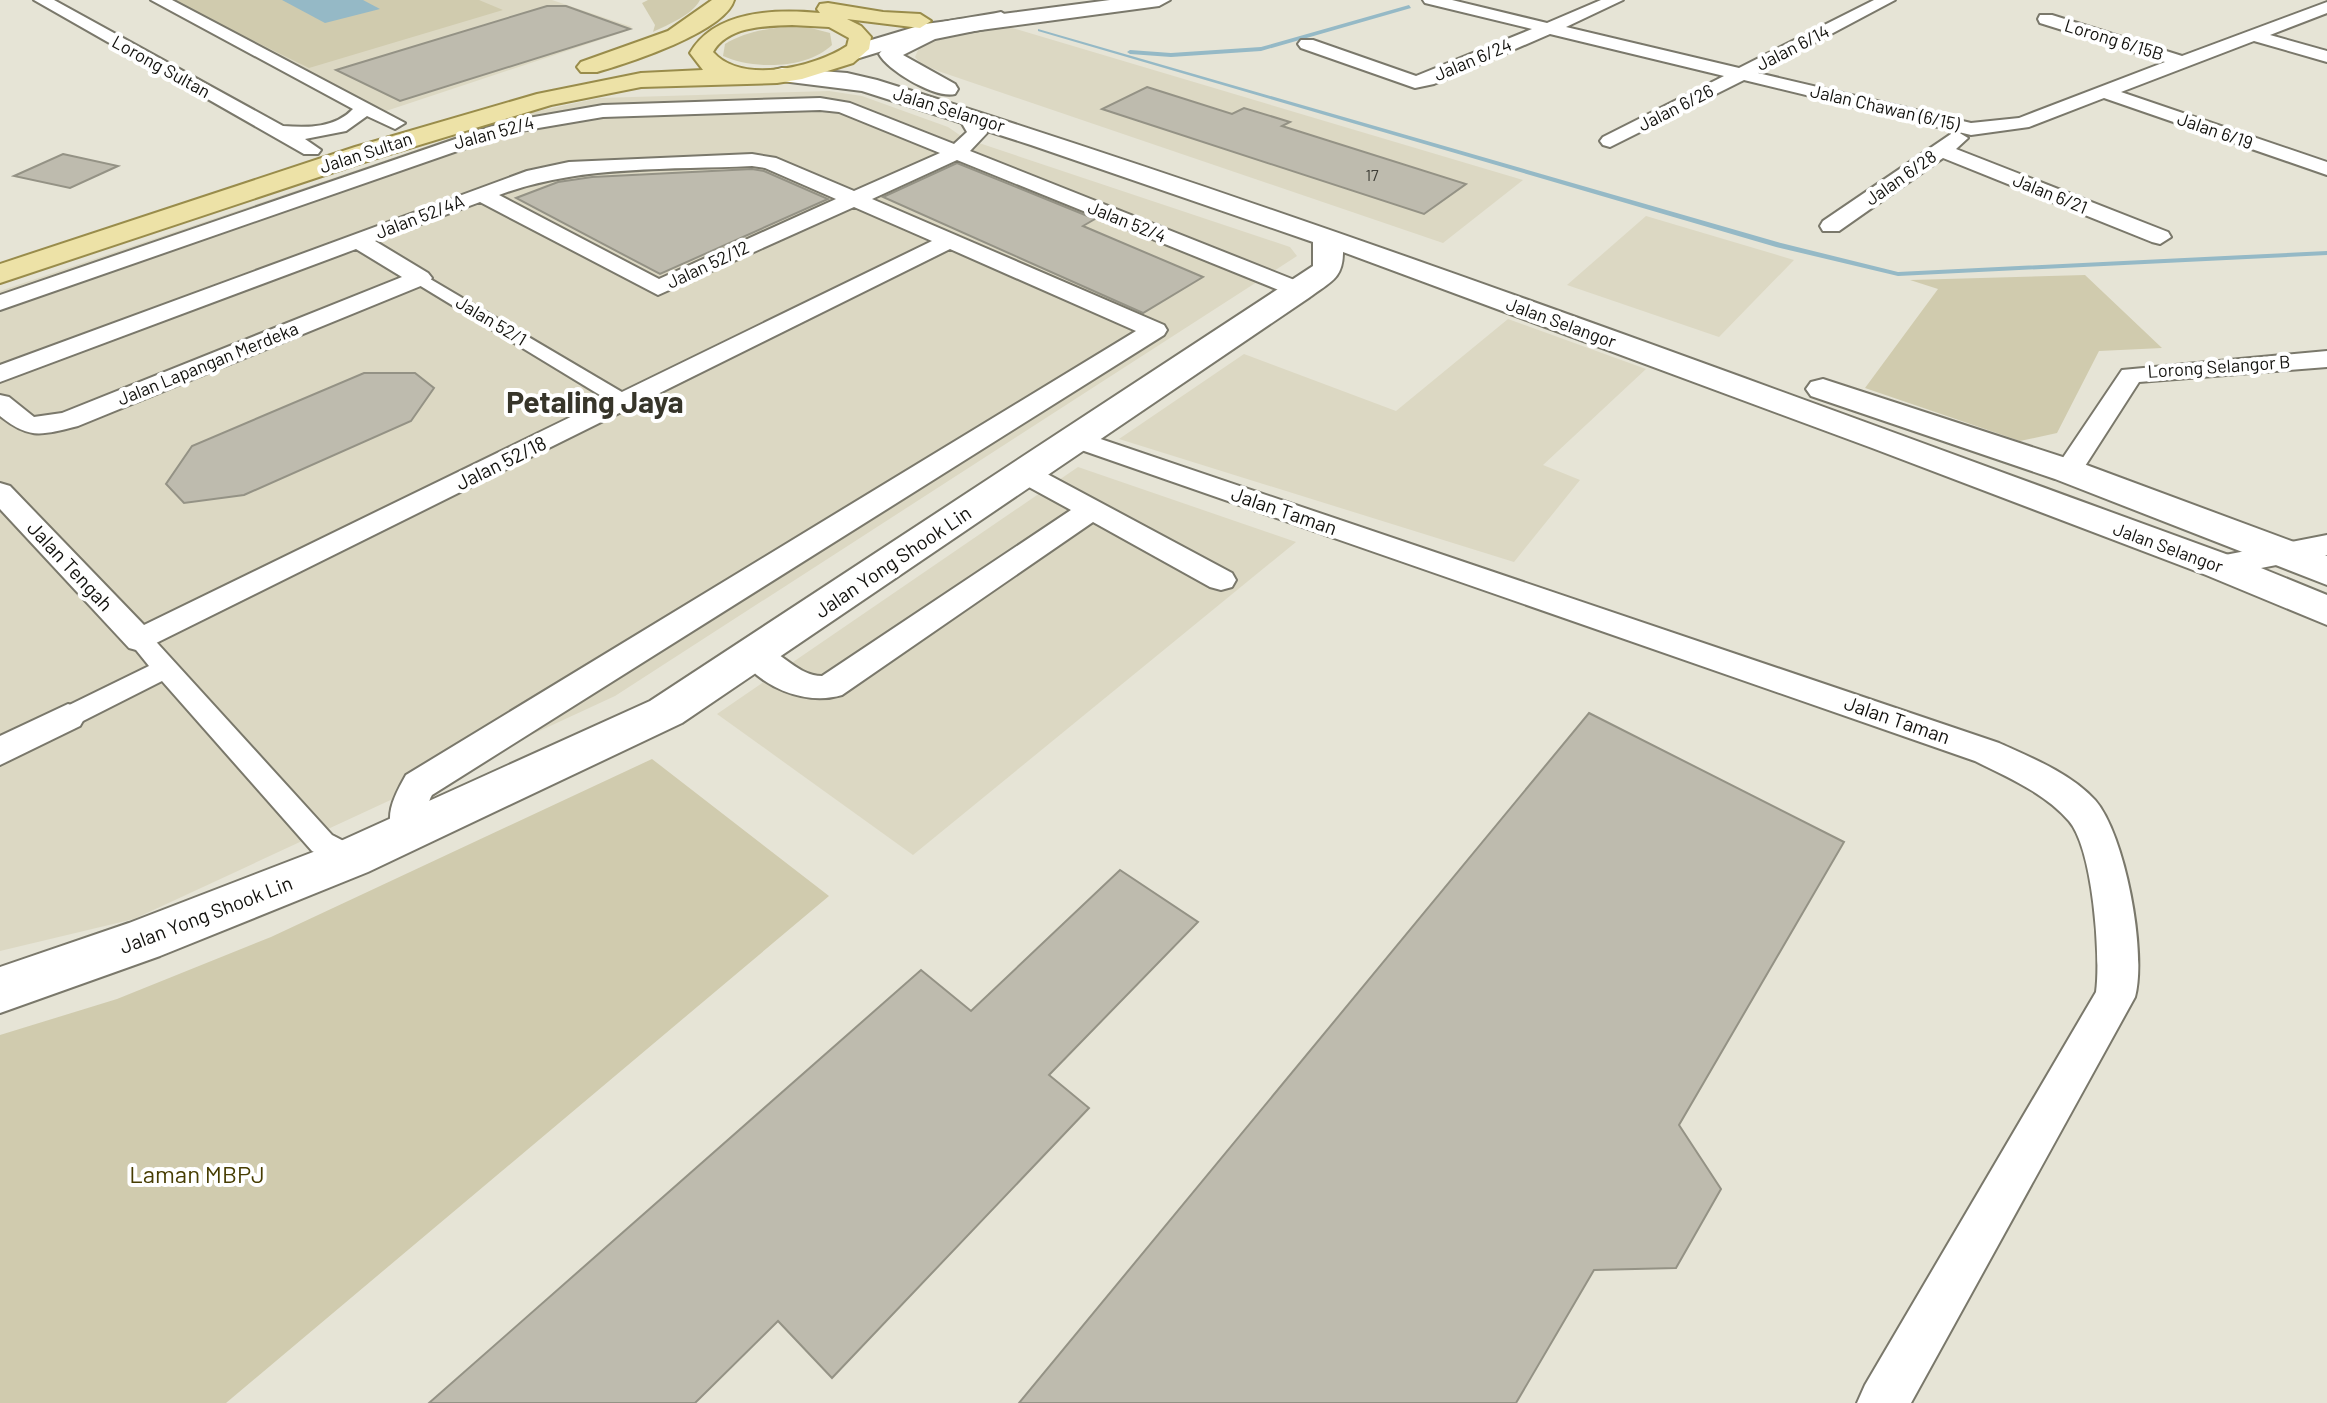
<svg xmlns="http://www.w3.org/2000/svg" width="2327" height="1403" viewBox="0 0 2327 1403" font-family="Barlow,sans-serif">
	<rect width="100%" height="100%" fill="#e6e4d6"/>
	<g fill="#dcd8c3">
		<polygon points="168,0 552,0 632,27 624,32 386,111"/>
		<polygon points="1009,27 1523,180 1443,243 941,72 921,64 915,57 921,43 929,39"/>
		<polygon points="829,91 862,96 948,127 964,138 1290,247 1297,256 615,696 134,919 0,951 0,291 519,115 600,98"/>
		<polygon points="1646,216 1794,260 1719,337 1567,285"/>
		<polygon points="1508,319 1646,369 1543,465 1580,480 1514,562 1119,439 1244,354 1396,411"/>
		<polygon points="1078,467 1296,542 913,855 717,714"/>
	</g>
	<g fill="#d0cbae">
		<polygon points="171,0 479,0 503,10 309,68"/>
		<path d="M648,0H700C691,16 669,24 653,32L655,25L642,3Z"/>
		<path d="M803,26L830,33L832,45C807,69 754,70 723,56L725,44C748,30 776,27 803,26Z"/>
		<polygon points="2085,275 2162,348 2099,351 2057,433 2020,441 1865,388 1938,289 1910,280"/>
		<polygon points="652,759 829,896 226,1403 0,1403 0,1035 117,999 271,937"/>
	</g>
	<polygon fill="#95b9c6" points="282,0 363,0 380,9 325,23"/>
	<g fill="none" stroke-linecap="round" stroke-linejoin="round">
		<g fill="#95b9c6" fill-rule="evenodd">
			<polygon points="1409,5 1411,8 1261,51 1171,57 1130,54 1127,52 1130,50 1171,53 1261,47"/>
			<polygon points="1038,29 1781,243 1898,272 2327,251 2327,255 1898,276 1776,247 1038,31"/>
		</g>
	</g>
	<g fill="#bebbae" stroke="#949285" stroke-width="2">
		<polygon points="547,6 566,6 630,29 400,101 336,70"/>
		<polygon points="1147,87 1232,114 1244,108 1290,122 1282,126 1466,184 1424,214 1102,109"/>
		<polygon points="63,154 118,166 70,188 14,176"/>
		<polygon points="957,163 1095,219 1083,226 1203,277 1143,313 883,197"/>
		<polygon points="752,169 764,171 828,199 660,274 516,198 558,182 592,177"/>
		<polygon points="364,373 415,373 434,388 411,421 244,495 184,503 166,484 192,446"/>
		<polygon points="1589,713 1844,842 1679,1125 1721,1189 1676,1268 1594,1270 1516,1403 1019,1403"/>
		<polygon points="1120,870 1198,922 1049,1075 1089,1108 832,1378 778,1321 695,1403 429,1403 921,970 971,1011"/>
	</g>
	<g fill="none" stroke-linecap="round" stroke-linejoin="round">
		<defs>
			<g id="pedestrian">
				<polygon points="420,273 632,398 635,402 625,408 618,406 414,282 411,278"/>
				<polygon points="140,631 149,634 332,835 361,850 365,858 361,866 351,870 312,851 162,681 77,724 68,727 59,724 55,717 59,710 149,666 128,640 131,634"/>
			</g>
			<g id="minor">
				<path d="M34,0H54L283,126C308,128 335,128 353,109L151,0H172L405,123L395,129L367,116L346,131L305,139L321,150L318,154H304Z"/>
				<polygon points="1423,0 1452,0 1547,23 1601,0 1623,0 1566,27 1739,68 1874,0 1895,0 1758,73 1971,123 2019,118 2165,62 2040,23 2038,19 2040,15 2052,15 2182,56 2327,2 2327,13 2270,35 2327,51 2327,62 2254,41 2121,92 2327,162 2327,175 2104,98 2029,127 1971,135 1744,80 1610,147 1603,145 1600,141 1603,137 1724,76 1550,34 1434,84 1415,88 1301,48 1298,44 1301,40 1313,40 1416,76 1532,29 1425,3"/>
				<path d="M820,98L850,103L954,144L967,132L957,115L967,109C978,112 985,122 987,133L970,151L1307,285L1311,290L1307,295H1291L957,160L872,199L1164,325L1167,330L1164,335L432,795C423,810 431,827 422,842L409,847L396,842C383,817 393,798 406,775L1136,331L950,249L140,651L129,648L0,509V483L10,486L144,625L932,241L854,207L658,295L480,202L375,241L428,273L432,278L428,283L78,426C41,435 30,440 0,416V395L9,397L34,417L62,413L402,277L356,249L0,382V365L527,171L569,162L752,154L776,158L854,191L940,153L839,112L820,110L603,117L509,133L0,310V295L505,122L603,105ZM752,166L765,168L836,199L659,279L499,195C579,165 667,170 752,166Z"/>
				<polygon points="1958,132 1968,138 1956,149 2168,232 2171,237 2160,244 2152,242 1943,158 1839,231 1823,231 1820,226 1823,221 1951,134"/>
				<polygon points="2327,351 2327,367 2139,382 2078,477 2068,479 2058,477 2054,471 2122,370"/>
				<path d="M1077,431L1999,743C2032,758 2070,773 2095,800C2125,834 2147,953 2135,997L1911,1403H1857L1865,1385L2096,992C2101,956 2093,849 2069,821C2045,793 2007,777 1975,761L1067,445L1063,439L1067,433Z"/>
				<path d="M1026,466L1036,468L1232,573L1236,580L1232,587L1221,590L1210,587L1093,522L842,695C806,706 758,687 739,654L743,646C775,637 791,676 822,676L1071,510L1016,480L1012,474L1016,468Z"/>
				<polygon points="2327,535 2327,555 2220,576 2209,573 2205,566 2209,559 2220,556"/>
				<polygon points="68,704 80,708 85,717 80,726 0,765 0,736"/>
			</g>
			<polygon id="tertiary" points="1110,0 1170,0 1159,6 928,37 856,59 848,57 845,52 848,47 925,24"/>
			<g id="secondary">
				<path d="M1001,12L1012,19L1009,24L935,39L903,55L955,84L958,89L955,94C936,99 888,71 879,54C904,21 964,20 1001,12Z"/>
				<path d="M782,68L847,73L877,80C1335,223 1783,393 2234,557L2327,595V625L2206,575L1872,448L1343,252C1343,279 1330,282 1310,297L682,723L368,872L160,956L0,1013V967L129,923L334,844L650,701L1313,266V242L1031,145L862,91L774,80L770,75L774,70Z"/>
				<polygon points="1823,379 2081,463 2302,545 2327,556 2327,585 2055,479 1811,396 1806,389 1811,382"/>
			</g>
			<g id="primary">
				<path d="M712,0H734C725,32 628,63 597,72H581L577,67L581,62L668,31Z"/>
				<path d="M828,3L883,12L920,14L931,21L920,28L847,19L861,26L871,37L869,49L853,63L802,79L777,83L641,87L551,105L373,159L0,283V264L355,147L537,94L641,73L703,70L690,53C715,10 775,9 820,13L817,9L820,4ZM792,25L829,27L849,38L847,46C815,67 742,85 713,52C728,26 766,26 792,25Z"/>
			</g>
		</defs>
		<use href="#pedestrian" stroke="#7a786b" stroke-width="4"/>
		<use href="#minor" stroke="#7a786b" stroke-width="4"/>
		<use href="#tertiary" stroke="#7a786b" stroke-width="4"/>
		<use href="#secondary" stroke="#7a786b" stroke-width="4"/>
		<use href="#primary" stroke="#998c4b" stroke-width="4"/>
		<use href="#pedestrian" fill="#fff" fill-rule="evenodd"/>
		<use href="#minor" fill="#fff" fill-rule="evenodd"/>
		<use href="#tertiary" fill="#fff" fill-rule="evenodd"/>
		<use href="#secondary" fill="#fff" fill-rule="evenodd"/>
		<use href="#primary" fill="#ede2a7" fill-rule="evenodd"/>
	</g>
	<g text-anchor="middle" stroke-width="8" stroke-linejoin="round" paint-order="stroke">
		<g font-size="16" fill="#3d3c35">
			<text x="1372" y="181">17</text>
		</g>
		<g font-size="18" fill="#12110d" stroke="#fff">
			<text transform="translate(2114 40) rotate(17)" y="6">Lorong 6/15B</text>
			<text transform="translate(1793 48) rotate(-27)" y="6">Jalan 6/14</text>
			<text transform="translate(1473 60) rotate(-23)" y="6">Jalan 6/24</text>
			<text transform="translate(161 67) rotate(29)" y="6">Lorong Sultan</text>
			<text transform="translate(1676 108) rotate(-27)" y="6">Jalan 6/26</text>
			<text transform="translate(1885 108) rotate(13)" y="6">Jalan Chawan (6/15)</text>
			<text transform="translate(949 110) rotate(17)" y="6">Jalan Selangor</text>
			<text transform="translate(2215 131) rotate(19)" y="6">Jalan 6/19</text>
			<text transform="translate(494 133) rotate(-15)" y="6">Jalan 52/4</text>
			<text transform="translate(366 153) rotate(-18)" y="6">Jalan Sultan</text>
			<text transform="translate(1901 178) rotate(-35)" y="6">Jalan 6/28</text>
			<text transform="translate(2050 194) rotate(22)" y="6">Jalan 6/21</text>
			<text transform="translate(420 217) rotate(-21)" y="6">Jalan 52/4A</text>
			<text transform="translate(1127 222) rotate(22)" y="6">Jalan 52/4</text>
			<text transform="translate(708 265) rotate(-25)" y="6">Jalan 52/12</text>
			<text transform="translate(491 321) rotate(31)" y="6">Jalan 52/1</text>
			<text transform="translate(1561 323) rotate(20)" y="6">Jalan Selangor</text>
			<text transform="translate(208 364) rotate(-22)" y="6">Jalan Lapangan Merdeka</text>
			<text transform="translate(2219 367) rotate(-4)" y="6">Lorong Selangor B</text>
			<text transform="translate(2168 548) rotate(20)" y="6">Jalan Selangor</text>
		</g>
		<g font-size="20" fill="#12110d" stroke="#fff">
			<text transform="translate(501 463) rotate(-26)" y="7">Jalan 52/18</text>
			<text transform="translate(1284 511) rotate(19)" y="7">Jalan Taman</text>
			<text transform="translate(893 562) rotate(-34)" y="7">Jalan Yong Shook Lin</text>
			<text transform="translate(70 566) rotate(47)" y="7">Jalan Tengah</text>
			<text transform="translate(1897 720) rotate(19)" y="7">Jalan Taman</text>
			<text transform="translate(206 915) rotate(-21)" y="7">Jalan Yong Shook Lin</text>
		</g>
		<g font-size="24" fill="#473d02" stroke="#fff">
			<text x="197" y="1183">Laman MBPJ</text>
		</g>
		<g font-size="30" font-weight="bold" fill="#37352a" stroke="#fff">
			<text x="595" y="413">Petaling Jaya</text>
		</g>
	</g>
</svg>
